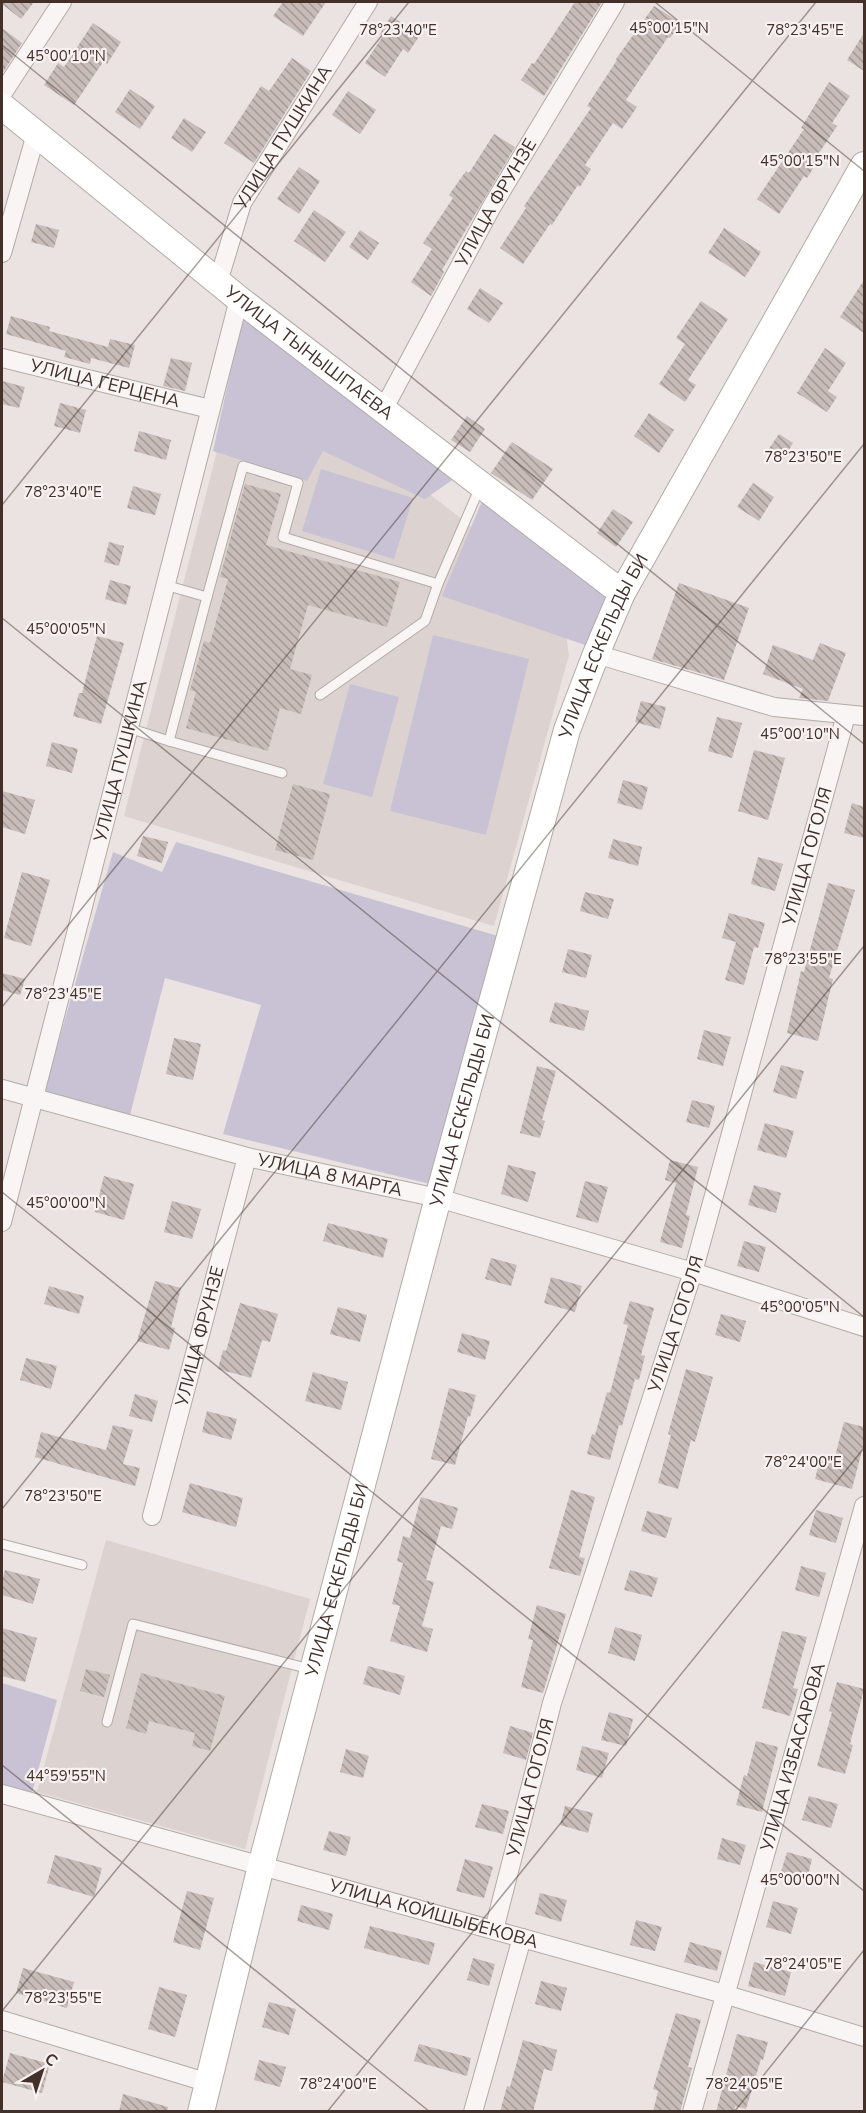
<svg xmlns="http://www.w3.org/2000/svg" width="866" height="2113" viewBox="0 0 866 2113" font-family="'Nunito Sans',sans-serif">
	<defs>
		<pattern id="building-back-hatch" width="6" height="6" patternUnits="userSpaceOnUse" patternTransform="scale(1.5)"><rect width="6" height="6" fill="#c7bcb8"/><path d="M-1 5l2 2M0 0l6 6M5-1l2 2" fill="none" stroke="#a39996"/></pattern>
	</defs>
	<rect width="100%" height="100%" fill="#eae3e1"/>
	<g fill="#dcd2cf">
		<polygon points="243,349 539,579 566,635 569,655 494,926 124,816"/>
		<polygon points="106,1540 310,1599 245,1849 37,1792"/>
	</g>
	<g fill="#c9c2d4">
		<polygon points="243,315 458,476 425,499 323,451 307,481 213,451"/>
		<polygon points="321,469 413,498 394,559 302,531"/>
		<polygon points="485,494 620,598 585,645 442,596"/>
		<polygon points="433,635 529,659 486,835 390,811"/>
		<polygon points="350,684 399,697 372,797 323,784"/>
		<polygon points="176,842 505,938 430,1184 223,1134 261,1005 165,978 129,1119 44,1092 113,852 162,872"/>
		<polygon points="2,1683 57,1700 32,1793 2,1785"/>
	</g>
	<g fill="url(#building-back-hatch)">
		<polygon points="2,2 34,2 21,19 2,4"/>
		<polygon points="283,2 326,2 303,36 273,16"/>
		<polygon points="575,2 602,2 544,96 521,80 532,63 534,64"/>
		<polygon points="654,6 681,23 670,38 668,37 626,100 637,107 622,129 613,123 585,165 591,169 580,187 578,185 552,225 550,224 523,264 500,248 526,208 524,206 591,108 587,106 617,60 616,59"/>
		<polygon points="391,16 420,35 408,53 403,49 385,77 365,63 383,36 380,34"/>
		<polygon points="93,23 121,42 107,64 103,62 74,105 44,85 58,63 64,67"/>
		<polygon points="2,28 22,43 2,74"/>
		<polygon points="864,33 864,71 847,60"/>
		<polygon points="292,58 311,71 254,163 224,143 261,86 269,91"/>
		<polygon points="829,82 850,96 832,123 837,126 817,156 820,158 807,178 804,176 779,214 757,199 804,129 801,128"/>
		<polygon points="130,89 155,106 140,129 115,112"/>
		<polygon points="348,91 376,110 360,134 332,115"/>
		<polygon points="184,118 206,132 192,152 171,138"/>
		<polygon points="494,134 515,147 442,270 444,272 431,296 411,282 432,249 423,243 453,198 449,195 466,171 469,173"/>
		<polygon points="299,167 320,181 299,214 277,199"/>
		<polygon points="314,210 346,232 325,262 294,241"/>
		<polygon points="36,224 59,230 54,248 31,242"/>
		<polygon points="724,228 761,252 745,277 708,253"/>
		<polygon points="360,230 379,243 368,260 349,247"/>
		<polygon points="864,280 864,333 840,317"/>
		<polygon points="480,288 503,303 489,323 467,309"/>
		<polygon points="701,301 728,319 688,380 696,385 685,402 659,384 685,344 676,338"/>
		<polygon points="11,316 50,327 49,331 108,347 110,339 135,345 129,368 91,358 90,364 64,357 66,351 6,334"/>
		<polygon points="825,348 846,363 828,391 837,397 827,412 797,393"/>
		<polygon points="171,358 192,363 185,391 163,386"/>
		<polygon points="2,381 25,387 19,408 2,404"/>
		<polygon points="60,403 86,410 80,433 54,426"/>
		<polygon points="649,413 674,430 659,453 634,436"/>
		<polygon points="467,416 485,429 470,452 451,440"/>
		<polygon points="139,431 171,440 166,460 134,451"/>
		<polygon points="779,434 793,443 783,460 768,450"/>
		<polygon points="512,442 553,469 532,500 491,473"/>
		<polygon points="753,483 774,497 759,521 737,507"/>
		<polygon points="245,484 281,494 266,545 400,582 387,627 308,605 290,669 312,675 301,714 280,708 268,751 186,728 196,692 190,690 204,641 210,643 228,579 220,577"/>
		<polygon points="133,486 161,494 155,515 127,508"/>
		<polygon points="613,509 633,522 616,547 597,533"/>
		<polygon points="109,542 124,546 119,566 104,562"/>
		<polygon points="110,580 131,586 126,605 105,599"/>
		<polygon points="679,583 749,608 724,680 652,659"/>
		<polygon points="97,636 124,643 101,724 73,716 79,693 82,693"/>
		<polygon points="820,643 846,653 828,701 799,698 803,689 763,674 773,645 813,660"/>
		<polygon points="641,701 666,707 660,729 635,722"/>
		<polygon points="717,717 742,723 732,758 708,751"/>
		<polygon points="52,742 78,749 72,773 46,766"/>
		<polygon points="754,750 785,758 768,820 738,811"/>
		<polygon points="623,780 648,787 642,810 617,803"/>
		<polygon points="293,784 330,794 313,860 275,850"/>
		<polygon points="2,791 35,800 25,834 2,827"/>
		<polygon points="852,803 864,807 864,838 844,833"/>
		<polygon points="143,836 168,842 162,863 137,856"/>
		<polygon points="613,839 642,847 638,866 608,858"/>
		<polygon points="758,857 783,864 775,891 751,884"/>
		<polygon points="22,872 50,880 31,946 4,938"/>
		<polygon points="828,883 855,890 829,978 833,979 818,1041 787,1033 801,971 804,972"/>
		<polygon points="585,892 614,899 608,919 580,911"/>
		<polygon points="729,913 765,923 758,948 754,947 744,985 725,980 736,942 722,938"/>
		<polygon points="568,949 592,955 586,978 562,972"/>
		<polygon points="2,973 25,979 20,995 2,990"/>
		<polygon points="555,1002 589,1011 584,1031 549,1022"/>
		<polygon points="704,1030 731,1037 723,1066 697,1059"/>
		<polygon points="174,1038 201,1044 193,1080 166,1074"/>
		<polygon points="781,1065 804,1071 796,1099 773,1092"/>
		<polygon points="537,1066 556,1071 542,1120 545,1121 540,1138 520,1133"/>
		<polygon points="692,1100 715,1106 709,1128 686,1122"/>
		<polygon points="765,1123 794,1131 786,1158 757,1150"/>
		<polygon points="670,1160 698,1167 686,1215 690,1216 682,1248 660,1242 676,1183 665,1180"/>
		<polygon points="508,1165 536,1172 528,1202 501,1194"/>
		<polygon points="104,1176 134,1184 124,1220 95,1212"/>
		<polygon points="585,1181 608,1187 598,1223 576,1217"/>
		<polygon points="754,1185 781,1193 776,1213 748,1205"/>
		<polygon points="172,1201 201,1209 192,1239 164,1232"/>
		<polygon points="328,1223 388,1239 383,1258 323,1241"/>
		<polygon points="744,1241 766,1247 759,1272 737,1266"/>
		<polygon points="491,1258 517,1265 511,1286 485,1279"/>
		<polygon points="551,1277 582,1286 575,1312 544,1303"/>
		<polygon points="155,1281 181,1288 171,1327 175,1328 169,1350 137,1341"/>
		<polygon points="49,1286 84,1296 79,1314 44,1304"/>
		<polygon points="630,1301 654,1308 641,1355 645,1356 639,1380 635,1379 622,1426 619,1425 610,1460 587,1454 592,1434 595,1435 607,1392 610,1393 628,1325 623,1324"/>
		<polygon points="240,1303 278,1314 270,1342 262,1340 251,1378 218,1369 223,1350 226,1351"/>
		<polygon points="338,1307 367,1315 360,1342 330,1334"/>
		<polygon points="721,1314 746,1321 740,1342 715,1335"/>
		<polygon points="462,1333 490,1341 485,1360 457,1352"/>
		<polygon points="26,1358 57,1366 51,1389 20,1380"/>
		<polygon points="686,1369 713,1377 695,1442 691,1440 678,1489 658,1483 671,1435 668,1434"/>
		<polygon points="313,1372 348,1382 341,1410 305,1401"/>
		<polygon points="449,1388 476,1395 470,1417 468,1416 455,1465 431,1459"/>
		<polygon points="135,1394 158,1401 152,1422 129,1416"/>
		<polygon points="207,1411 237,1419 231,1440 202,1432"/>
		<polygon points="844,1422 864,1427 864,1443 852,1489 815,1479 820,1460 833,1464"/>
		<polygon points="113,1425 133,1430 123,1464 140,1468 135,1486 35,1457 41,1432 106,1450"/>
		<polygon points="190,1483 243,1498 236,1527 182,1512"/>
		<polygon points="571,1490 595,1497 579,1557 585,1558 580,1576 549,1568"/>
		<polygon points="421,1497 458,1508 452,1529 441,1526 426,1580 434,1582 422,1626 433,1629 427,1652 390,1641 400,1606 392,1604 403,1563 397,1561 403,1536 410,1538"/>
		<polygon points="816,1510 843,1518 836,1543 809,1535"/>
		<polygon points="647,1511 672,1518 666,1538 641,1531"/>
		<polygon points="801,1566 826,1573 819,1597 795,1590"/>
		<polygon points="5,1570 40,1579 33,1604 2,1595 2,1581"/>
		<polygon points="630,1570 658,1578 652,1597 624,1590"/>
		<polygon points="537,1605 566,1614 543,1693 521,1687 533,1640 528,1639"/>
		<polygon points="615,1627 642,1635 635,1661 608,1653"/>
		<polygon points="2,1628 37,1638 25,1682 2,1676"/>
		<polygon points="782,1631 807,1637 793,1688 798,1689 790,1716 762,1708"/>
		<polygon points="368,1666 405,1676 400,1695 363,1684"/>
		<polygon points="86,1669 110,1675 104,1697 80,1691"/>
		<polygon points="141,1673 225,1696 210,1751 192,1746 195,1733 149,1721 146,1734 126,1728"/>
		<polygon points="837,1682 864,1689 850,1744 853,1745 845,1774 817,1766 832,1712 829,1711"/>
		<polygon points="609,1712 633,1719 626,1746 601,1740"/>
		<polygon points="510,1726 533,1733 526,1760 503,1753"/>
		<polygon points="756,1741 778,1747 762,1812 736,1805 744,1775 747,1776"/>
		<polygon points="582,1746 609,1753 602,1778 576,1770"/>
		<polygon points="346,1749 369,1756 363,1778 340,1772"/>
		<polygon points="809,1796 838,1804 831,1828 802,1820"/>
		<polygon points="482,1804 509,1811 503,1834 475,1827"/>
		<polygon points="565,1806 593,1813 588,1833 560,1825"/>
		<polygon points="329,1831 351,1837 346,1856 323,1850"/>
		<polygon points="722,1838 746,1845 740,1865 717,1859"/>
		<polygon points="787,1852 812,1859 807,1879 781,1872"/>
		<polygon points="55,1855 102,1868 94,1897 47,1883"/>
		<polygon points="465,1859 493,1867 484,1898 456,1891"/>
		<polygon points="187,1891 214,1898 200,1950 173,1942"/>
		<polygon points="540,1893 567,1900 561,1922 535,1914"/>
		<polygon points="773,1901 798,1908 791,1934 766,1927"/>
		<polygon points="301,1905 333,1914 329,1930 297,1921"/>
		<polygon points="636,1920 662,1927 655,1951 630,1945"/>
		<polygon points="370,1926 435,1943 429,1965 364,1948"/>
		<polygon points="690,1942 722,1951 717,1971 684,1962"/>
		<polygon points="473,1958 495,1964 489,1986 467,1980"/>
		<polygon points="754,1962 791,1972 785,1996 748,1986"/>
		<polygon points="23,1968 74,1982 67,2008 16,1993"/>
		<polygon points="541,1981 567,1988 561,2011 535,2004"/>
		<polygon points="159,1987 187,1995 175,2037 148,2029"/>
		<polygon points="269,2002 296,2009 289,2035 262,2027"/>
		<polygon points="676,2013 701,2020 688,2067 692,2068 680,2112 653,2112 658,2091 653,2089"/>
		<polygon points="737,2034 768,2042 763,2060 761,2059 746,2109 735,2106 735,2112 716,2112"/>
		<polygon points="523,2040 557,2050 552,2071 544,2069 533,2112 500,2112 507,2086 510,2087"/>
		<polygon points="419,2044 471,2058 467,2076 414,2061"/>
		<polygon points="10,2053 50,2064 42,2093 2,2082"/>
		<polygon points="259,2060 286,2067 280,2087 254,2080"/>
		<polygon points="123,2094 168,2107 167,2112 119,2112"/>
	</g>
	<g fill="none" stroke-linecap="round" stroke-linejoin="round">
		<defs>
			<g id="lane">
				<polyline points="438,584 480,487"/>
				<polyline points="165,585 207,597 169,741 282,773"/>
				<polyline points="207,597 243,466 298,483 283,537 438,584 425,621 320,695"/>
				<polyline points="129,728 169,741"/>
				<polyline points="2,1544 82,1565"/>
				<polyline points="107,1722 133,1624 310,1669"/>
			</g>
			<g id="street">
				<polyline points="2,94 62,2"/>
				<polyline points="2,253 36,134"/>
				<path id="s1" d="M218,282L242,203L368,2"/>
				<path id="s2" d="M2,358L210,409"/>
				<path id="s3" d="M383,410L491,208L615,2"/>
				<polyline points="596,654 774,707 864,716"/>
				<path id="s4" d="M2,1089L247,1157L438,1198L693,1272L864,1327"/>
				<path id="s5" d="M2,1222L239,299"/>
				<path id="s6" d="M152,1516L247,1157"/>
				<path id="s7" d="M2,1794L724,1994L864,2037"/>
				<path id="s8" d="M494,1930L552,1703L693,1272L846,715"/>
				<polyline points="2,2020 209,2083"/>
				<polyline points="473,2112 522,1938"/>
				<path id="s9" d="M692,2112L864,1506"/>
			</g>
			<g id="secondary">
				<path id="s10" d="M2,106L239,299L622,593"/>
				<path id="s11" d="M201,2112L261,1866L438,1198L567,730L596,654L622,593L864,165"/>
			</g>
		</defs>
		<use href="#lane" stroke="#b4aaa6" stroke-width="11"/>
		<use href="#street" stroke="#b4aaa6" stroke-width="20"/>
		<use href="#secondary" stroke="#b4aaa6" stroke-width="28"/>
		<use href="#lane" stroke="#f8f5f4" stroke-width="9"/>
		<use href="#street" stroke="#f8f5f4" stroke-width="18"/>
		<use href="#secondary" stroke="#fff" stroke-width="26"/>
	</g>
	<path fill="none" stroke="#423029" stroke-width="1.5" stroke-opacity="0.45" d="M655,2L864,171M2,3V2M2,45L864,744M2,505L409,2M2,618L864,1317M2,1007L816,2M2,1192L864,1891M2,1509L864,444M2,1765L430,2112M2,2011L864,946M327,2112L864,1448M734,2112L864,1950"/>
	<g text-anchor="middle" stroke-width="4.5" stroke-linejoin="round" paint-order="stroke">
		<g font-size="18" fill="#423029" stroke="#f7f2f1">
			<text dy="6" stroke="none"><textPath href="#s1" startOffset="160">УЛИЦА ПУШКИНА</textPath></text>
			<text dy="6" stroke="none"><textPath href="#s3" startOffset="236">УЛИЦА ФРУНЗЕ</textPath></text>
			<text dy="6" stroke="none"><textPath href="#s10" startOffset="394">УЛИЦА ТЫНЫШПАЕВА</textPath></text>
			<text dy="6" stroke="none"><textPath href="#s2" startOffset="106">УЛИЦА ГЕРЦЕНА</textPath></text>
			<text dy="6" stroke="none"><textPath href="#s11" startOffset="1521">УЛИЦА ЕСКЕЛЬДЫ БИ</textPath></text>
			<text dy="6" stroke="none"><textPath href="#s5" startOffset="476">УЛИЦА ПУШКИНА</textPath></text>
			<text dy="6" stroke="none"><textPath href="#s8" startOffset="1119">УЛИЦА ГОГОЛЯ</textPath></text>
			<text dy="6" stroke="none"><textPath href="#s11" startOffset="1035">УЛИЦА ЕСКЕЛЬДЫ БИ</textPath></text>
			<text dy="6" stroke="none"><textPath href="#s4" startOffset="339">УЛИЦА 8 МАРТА</textPath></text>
			<text dy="6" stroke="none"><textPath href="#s8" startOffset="633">УЛИЦА ГОГОЛЯ</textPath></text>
			<text dy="6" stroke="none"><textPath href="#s6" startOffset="186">УЛИЦА ФРУНЗЕ</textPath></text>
			<text dy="6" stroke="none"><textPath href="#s11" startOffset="549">УЛИЦА ЕСКЕЛЬДЫ БИ</textPath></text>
			<text dy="6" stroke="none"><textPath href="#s9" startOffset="369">УЛИЦА ИЗБАСАРОВА</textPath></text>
			<text dy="6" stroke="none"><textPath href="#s8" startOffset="147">УЛИЦА ГОГОЛЯ</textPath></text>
			<text dy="6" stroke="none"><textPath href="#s7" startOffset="448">УЛИЦА КОЙШЫБЕКОВА</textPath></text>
		</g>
	</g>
	<g font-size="15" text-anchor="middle" fill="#423029" stroke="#f7f2f1" stroke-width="4.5" stroke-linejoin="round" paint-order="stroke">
		<text x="669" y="33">45°00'15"N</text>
		<text x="398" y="35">78°23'40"E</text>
		<text x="805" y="35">78°23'45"E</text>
		<text x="66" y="61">45°00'10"N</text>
		<text x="800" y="166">45°00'15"N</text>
		<text x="803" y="462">78°23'50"E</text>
		<text x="63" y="497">78°23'40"E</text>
		<text x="66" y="634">45°00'05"N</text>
		<text x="800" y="739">45°00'10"N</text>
		<text x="803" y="964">78°23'55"E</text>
		<text x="63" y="999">78°23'45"E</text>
		<text x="66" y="1208">45°00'00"N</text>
		<text x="800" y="1312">45°00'05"N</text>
		<text x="803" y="1467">78°24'00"E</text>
		<text x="63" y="1501">78°23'50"E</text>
		<text x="66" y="1781">44°59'55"N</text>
		<text x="800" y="1885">45°00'00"N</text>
		<text x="803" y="1969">78°24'05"E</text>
		<text x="63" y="2003">78°23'55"E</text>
		<text x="338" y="2089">78°24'00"E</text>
		<text x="744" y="2089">78°24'05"E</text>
	</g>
	<rect width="866" height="2113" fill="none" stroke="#423029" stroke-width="6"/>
	<g transform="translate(42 2071) rotate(39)" stroke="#f7f2f1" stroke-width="4.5" paint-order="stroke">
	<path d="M0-4.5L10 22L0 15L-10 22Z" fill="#423029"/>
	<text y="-9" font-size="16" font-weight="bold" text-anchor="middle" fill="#423029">С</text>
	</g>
</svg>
